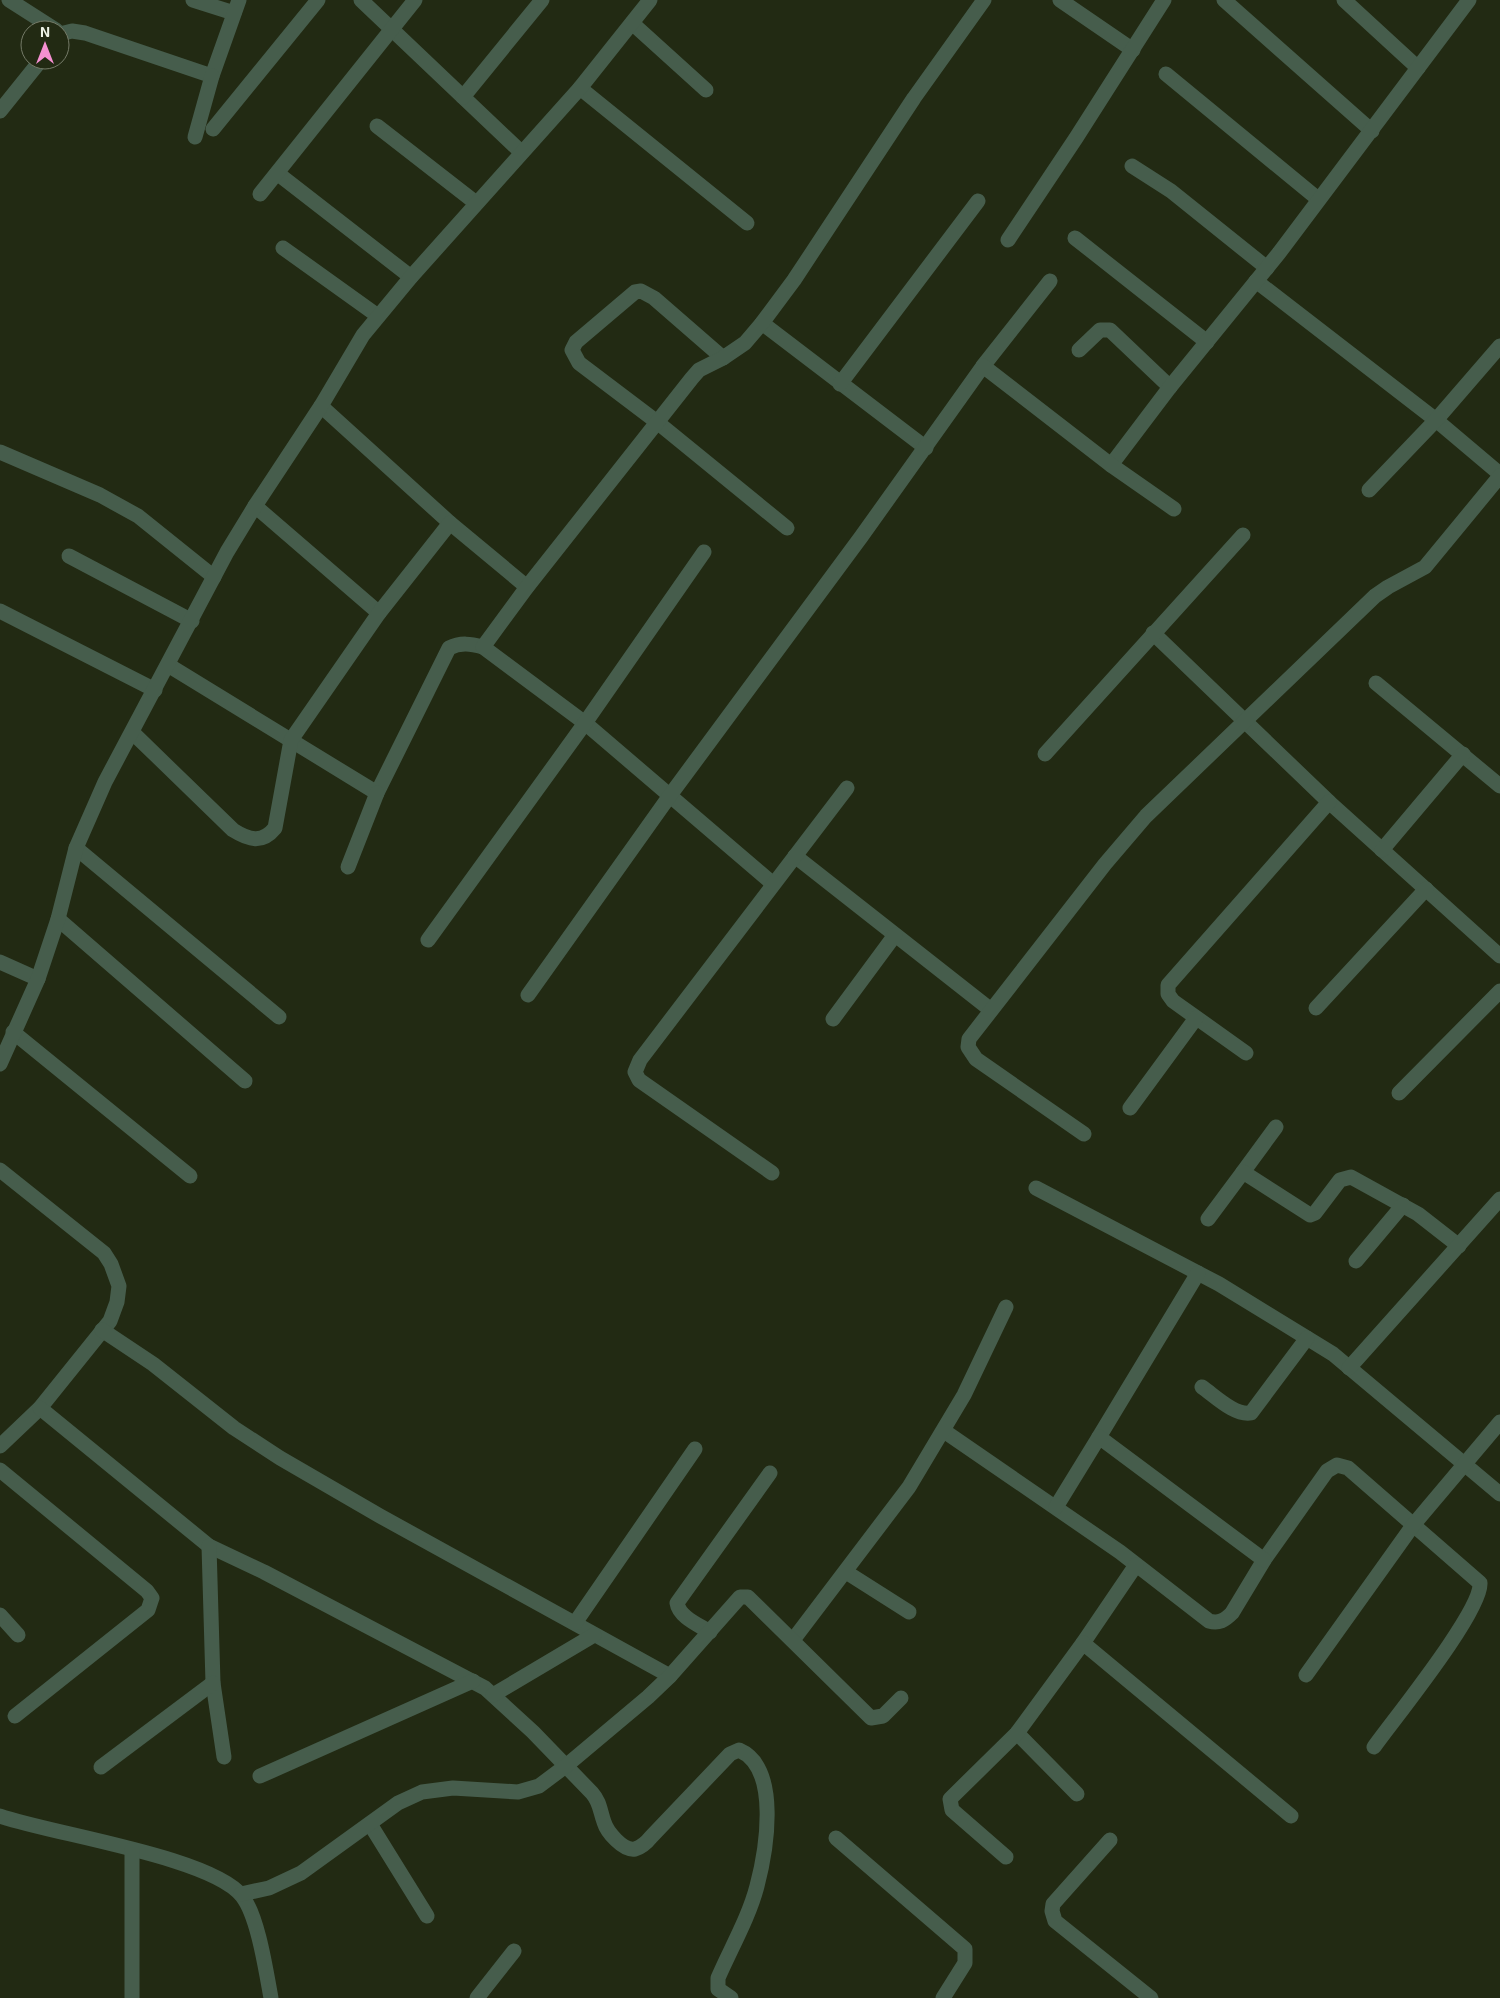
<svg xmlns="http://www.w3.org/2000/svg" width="1500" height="1998" viewBox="0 0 1500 1998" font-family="'Exo 2',sans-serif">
	<rect width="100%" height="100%" fill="#222a13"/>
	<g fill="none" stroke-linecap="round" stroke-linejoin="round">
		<g stroke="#465d4c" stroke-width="15">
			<polyline points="9,0 56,30"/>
			<polyline points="193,0 234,13"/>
			<polyline points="361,0 521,152"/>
			<polyline points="1060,0 1133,50"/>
			<polyline points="1224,0 1372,131"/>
			<polyline points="1344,0 1418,68"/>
			<polyline points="632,23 706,90"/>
			<polyline points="60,34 72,31 85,33 212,76 239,0"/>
			<polyline points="1166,74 1318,199"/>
			<polyline points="580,88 747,223"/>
			<polyline points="463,97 542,0"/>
			<polyline points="0,111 41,60"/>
			<polyline points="377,126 476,203"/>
			<polyline points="213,129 318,0"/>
			<polyline points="195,137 212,76"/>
			<polyline points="1132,166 1171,191 1267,268"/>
			<polyline points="277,173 411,277"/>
			<polyline points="260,194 415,0"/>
			<polyline points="1075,238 1207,342"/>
			<polyline points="1008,240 1076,138 1164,0"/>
			<polyline points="283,248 378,316"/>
			<polyline points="1256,281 1436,420 1500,474"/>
			<polyline points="762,323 926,448"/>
			<polyline points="1079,350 1100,330 1110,330 1170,387"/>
			<polyline points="723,358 654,298 641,291 635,292 576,342 572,350 579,363 657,422 787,528"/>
			<polyline points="983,366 1050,281"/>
			<polyline points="840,384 978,201"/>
			<polyline points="321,406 450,523"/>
			<polyline points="0,452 100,495 138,516 214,577"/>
			<polyline points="1111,465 1170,387 1279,253 1469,0"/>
			<polyline points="1369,490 1436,420 1500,346"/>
			<polyline points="255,506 379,613"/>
			<polyline points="69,556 192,621"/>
			<polyline points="0,611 155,690"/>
			<polyline points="1153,633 1329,802 1500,956"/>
			<path d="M168,665L377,793L449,648C461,642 471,644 483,647"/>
			<polyline points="1376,683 1500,786"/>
			<path d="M133,733L233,830C249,840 262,844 275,828L291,740L379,613L450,523L527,587"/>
			<polyline points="1045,754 1243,535"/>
			<polyline points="76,848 279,1017"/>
			<polyline points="1382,850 1463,754"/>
			<polyline points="795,856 991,1010"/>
			<polyline points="348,867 377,793"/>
			<polyline points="772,883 585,723 483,647 527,587 692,378 699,370 723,358 745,343 762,323 794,280 914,98 984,0"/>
			<polyline points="58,919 245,1081"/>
			<polyline points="428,940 585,723 704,552"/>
			<polyline points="0,962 38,979"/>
			<polyline points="528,995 671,794 861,537 983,366 1111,465 1174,509"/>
			<polyline points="1316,1008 1426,889"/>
			<polyline points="833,1019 895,935"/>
			<polyline points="13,1032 190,1176"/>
			<polyline points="1246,1053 1173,1001 1168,994 1168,985 1329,802"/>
			<polyline points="0,1064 38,979 58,919 76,848 105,782 227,552 255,506 321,406 363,335 411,277 580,88 650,0"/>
			<polyline points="1399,1093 1500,991"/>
			<polyline points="1130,1108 1196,1018"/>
			<polyline points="1084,1134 976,1059 968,1047 969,1039 1105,864 1146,816 1375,596 1388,587 1425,567 1500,476"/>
			<polyline points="0,1170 104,1253 111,1264 119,1286 117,1302 110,1321 40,1408 0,1446"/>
			<polyline points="1243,1172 1276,1127"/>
			<polyline points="772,1173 639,1080 635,1072 640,1060 847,788"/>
			<polyline points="1036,1188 1219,1284 1333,1354 1500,1494"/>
			<polyline points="1208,1219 1243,1172 1310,1215 1315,1213 1340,1180 1351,1177 1418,1214 1459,1246"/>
			<polyline points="1356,1261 1403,1205"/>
			<polyline points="102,1330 153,1364 234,1428 280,1458 380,1516 670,1676"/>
			<polyline points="1349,1368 1500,1199"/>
			<path d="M1202,1387C1215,1396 1235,1416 1251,1413L1307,1338"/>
			<path d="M40,1408L209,1546L264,1572L485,1688L533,1732L592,1793C600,1802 600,1811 604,1822C607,1832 623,1851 635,1849C642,1847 647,1842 651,1837L730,1754L739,1750C781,1768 766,1852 757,1886C749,1917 731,1948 718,1978V1989L731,1998"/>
			<path d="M944,1431L1120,1552L1209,1621C1219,1624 1225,1620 1232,1613L1264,1560L1327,1471L1337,1465L1348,1468L1480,1583C1482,1611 1394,1719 1374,1747"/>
			<polyline points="1099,1437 1198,1273"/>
			<polyline points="0,1470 147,1591 152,1598 148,1610 15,1716"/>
			<polyline points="1056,1507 1099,1437 1264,1560"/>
			<polyline points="209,1546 213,1683 224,1757"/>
			<polyline points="846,1572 909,1612"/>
			<polyline points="0,1615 18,1635"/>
			<polyline points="575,1623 695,1449"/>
			<path d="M710,1632C699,1625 679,1617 677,1603L770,1473"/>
			<polyline points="793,1640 909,1487 964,1395 1006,1307"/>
			<polyline points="1083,1643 1136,1565"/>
			<polyline points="1306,1675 1414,1524 1500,1422"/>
			<polyline points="493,1695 594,1635"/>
			<polyline points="1017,1733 1077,1794"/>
			<polyline points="101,1767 213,1683"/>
			<polyline points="260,1776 473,1681"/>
			<path d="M0,1816C52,1834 212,1857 242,1896C258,1916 266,1971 271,1998"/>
			<polyline points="370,1824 427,1916"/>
			<polyline points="836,1838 965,1949 965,1963 943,1998"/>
			<polyline points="1110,1840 1053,1904 1052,1911 1055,1921 1151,1998"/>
			<polyline points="132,1850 132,1998"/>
			<polyline points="1006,1857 952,1810 950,1799 1017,1733 1083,1643 1291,1816"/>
			<polyline points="241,1894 269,1888 301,1873 398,1803 422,1792 453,1788 518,1792 539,1786 567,1765 648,1697 670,1676 740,1597 748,1597 871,1718 883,1716 901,1698"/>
			<polyline points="477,1998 514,1951"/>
		</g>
	</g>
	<g transform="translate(45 45)"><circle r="24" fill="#222a13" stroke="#747a67"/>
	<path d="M0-4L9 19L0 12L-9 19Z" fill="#f590d1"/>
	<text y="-8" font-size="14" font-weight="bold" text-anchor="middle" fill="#eef3e5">N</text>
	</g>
</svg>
